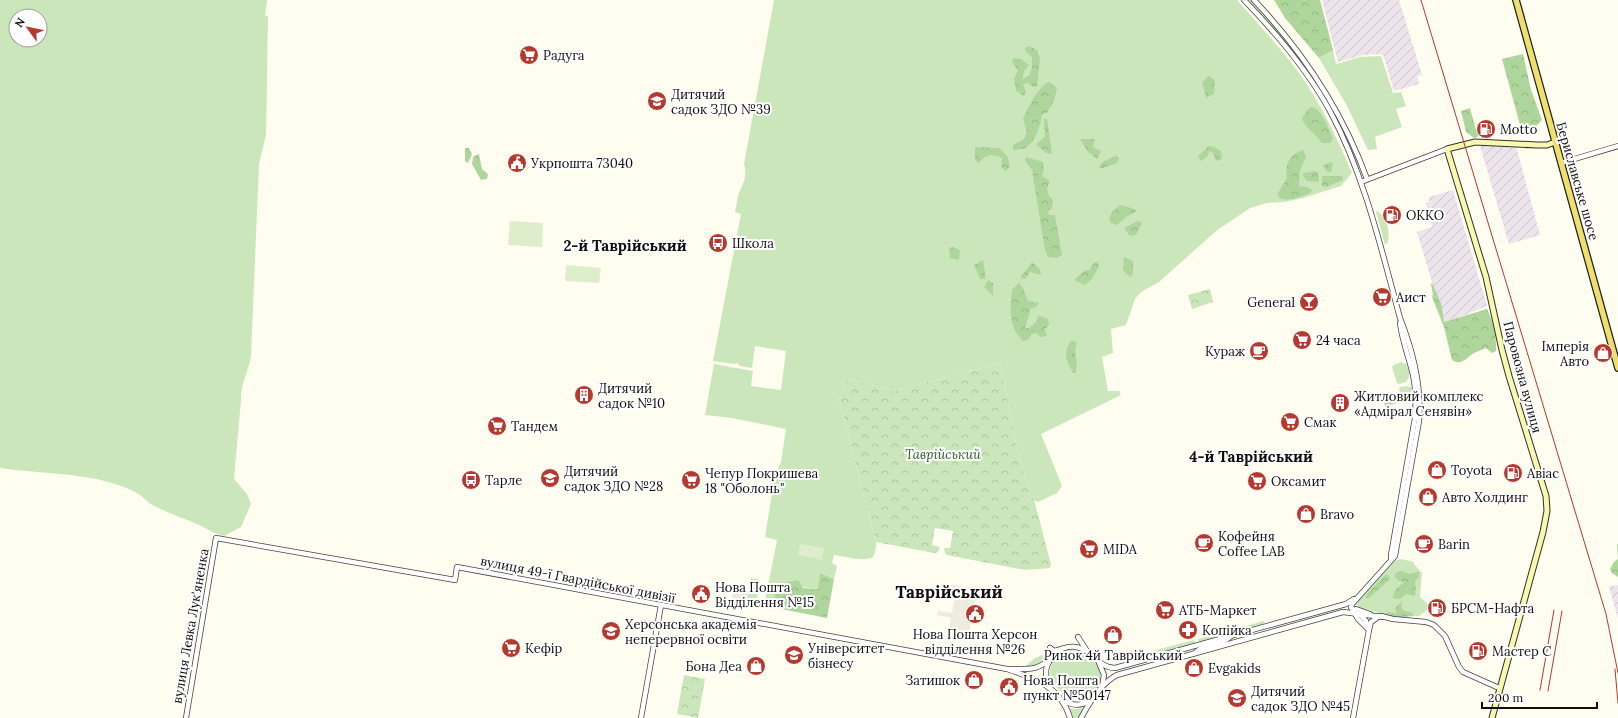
<svg xmlns="http://www.w3.org/2000/svg" width="1618" height="718" viewBox="0 0 1618 718" font-family="Lora,serif">
	<defs>
		<pattern id="industrial-furrows" width="10" height="10" patternUnits="userSpaceOnUse"><rect width="10" height="10" fill="#ece3eb"/><path d="M-1 1l2-2M0 10L10 0M9 11l2-2" fill="none" stroke="#c9c2c8"/></pattern>
		<pattern id="forest-crowns" width="20" height="18" patternUnits="userSpaceOnUse"><rect width="20" height="18" fill="#aed59c"/><path d="M2 6a3 3 0 1 1 6 0M12 15a3 3 0 1 1 6 0" fill="none" stroke="#94b685"/></pattern>
		<pattern id="park-crowns" width="20" height="18" patternUnits="userSpaceOnUse"><rect width="20" height="18" fill="#cce6bb"/><path d="M2 6a3 3 0 1 1 6 0M12 15a3 3 0 1 1 6 0" fill="none" stroke="#aec4a0"/></pattern>
	</defs>
	<rect width="100%" height="100%" fill="#fefdef"/>
	<g fill="url(#industrial-furrows)">
		<polygon points="1322,0 1399,0 1422,75 1417,76 1419,84 1394,91 1383,54 1363,55 1338,62"/>
		<polygon points="1480,146 1510,146 1511,148 1516,146 1540,235 1509,244"/>
		<polygon points="1453,190 1487,306 1462,316 1444,322 1417,232 1432,227 1426,203 1429,202 1429,197"/>
		<polygon points="1618,585 1618,618 1609,587"/>
	</g>
	<g fill="#cce6bb" fill-rule="evenodd">
		<path d="M0,0H267L265,16H268L266,135L259,164L251,356C248,373 241,382 241,400L234,479L247,494L251,504L241,527L224,536C214,534 206,528 197,524C181,517 164,512 149,503C146,500 143,497 140,495C134,491 125,487 118,485C80,472 39,474 0,468ZM16,16H40V40H16Z"/>
		<path d="M774,0H1237C1258,24 1280,47 1299,73C1321,104 1337,138 1352,173L1341,186L1303,198L1284,202L1267,203L1250,208L1216,231L1159,282L1141,292L1135,299L1126,325L1111,329L1113,353L1102,357L1108,391H1119L1121,395L1041,434L1062,486L1057,493L1038,502L1031,499L1016,443L1000,363L894,391L849,379L839,399L876,542C876,546 876,551 874,555C870,564 843,556 834,555L832,563L837,566L834,579L820,573L819,589L778,584L771,607L764,606L777,540L765,537L775,475L781,462L786,429L732,418L705,415L714,364L753,371L751,386L781,390L786,351L755,346L752,368L740,366L737,363L734,364L713,361L741,214L735,212C736,206 737,201 738,196C742,184 748,178 744,164Z"/>
		<path d="M1248,0H1252C1291,41 1326,88 1348,139C1352,147 1357,156 1359,165L1357,164C1350,148 1343,131 1334,114C1312,71 1281,35 1248,0Z"/>
		<polygon points="1333,50 1336,64 1360,57 1381,56 1393,93 1401,92 1406,106 1396,109 1402,127 1375,137 1377,149 1368,150 1346,104 1319,58"/>
		<path d="M1377,211C1387,217 1390,230 1388,242L1385,245L1376,212Z"/>
		<path d="M1401,362L1406,364C1410,371 1411,375 1406,382L1399,384L1397,383L1392,367L1394,365Z"/>
		<polygon points="1407,386 1413,388 1413,400 1407,401 1402,398 1399,389 1400,387"/>
		<polygon points="1401,559 1414,562 1414,564 1422,573 1420,597 1429,605 1427,610 1419,616 1409,616 1385,615 1366,609 1359,609 1357,604 1359,600 1395,561"/>
		<polygon points="1264,621 1264,624 1199,642 1198,639"/>
		<polygon points="1194,640 1195,643 1149,655 1149,652"/>
		<path d="M1068,650C1088,649 1110,672 1096,691C1070,718 1025,666 1068,650Z"/>
		<path d="M1050,652C1049,662 1035,667 1026,666L1035,658Z"/>
		<polygon points="1069,708 1076,709 1084,708 1077,718 1073,718"/>
	</g>
	<g fill="url(#forest-crowns)">
		<polygon points="1274,0 1320,0 1333,50 1319,58 1285,18"/>
		<polygon points="1029,46 1037,50 1040,58 1037,87 1031,86 1028,83 1023,84 1026,92 1024,96 1016,91 1014,79 1018,70 1012,62 1013,58 1021,59 1029,65 1024,71 1022,79 1029,76 1032,68 1032,57 1026,52 1025,48"/>
		<polygon points="1523,54 1531,90 1542,120 1533,129 1522,132 1502,59"/>
		<polygon points="1209,76 1215,80 1214,94 1206,98 1202,82"/>
		<path d="M1049,82L1057,88L1054,101L1047,113L1042,114C1041,124 1036,139 1028,146C1024,150 1018,149 1013,150V145L1024,139L1027,132L1023,119C1027,109 1039,85 1049,82Z"/>
		<path d="M1312,107C1323,110 1328,129 1333,138L1330,143H1322C1316,133 1305,129 1302,118L1309,108Z"/>
		<polygon points="1470,108 1476,130 1480,131 1482,135 1474,138 1466,132 1461,111"/>
		<polygon points="1044,119 1047,119 1052,154 1046,153 1036,144 1045,137"/>
		<polygon points="1080,139 1095,139 1093,147 1101,151 1097,159 1088,152"/>
		<polygon points="1209,146 1214,147 1221,151 1222,159 1216,161 1213,153 1209,151 1208,156 1201,161 1198,156"/>
		<path d="M975,147L999,148L1008,157L1010,167L1005,171L1001,166L1002,158C993,153 985,155 979,163L975,160Z"/>
		<polygon points="465,148 469,148 472,154 468,163 465,161"/>
		<path d="M1303,150L1306,157L1300,170L1299,186L1308,187L1312,190L1310,193C1300,197 1290,202 1279,198L1278,193L1287,178C1285,165 1289,154 1303,150Z"/>
		<polygon points="479,154 482,169 488,174 487,179 481,180 472,164 473,157"/>
		<polygon points="1116,156 1119,159 1117,163 1100,169 1099,166 1104,161"/>
		<polygon points="1026,157 1043,162 1044,170 1042,175 1050,182 1047,188 1049,196 1053,200 1052,208 1048,212 1049,215 1055,215 1062,255 1057,258 1048,257 1045,250 1032,170 1025,161"/>
		<polygon points="1330,162 1333,163 1331,172 1327,172 1323,166"/>
		<polygon points="1315,171 1318,172 1319,182 1307,181 1303,176 1303,173"/>
		<polygon points="1322,176 1342,176 1343,180 1326,187 1322,186"/>
		<polygon points="1120,205 1132,208 1137,211 1126,217 1117,225 1111,223 1109,219 1112,212"/>
		<polygon points="1138,221 1142,223 1136,235 1130,236 1124,228"/>
		<polygon points="952,247 960,250 959,260 950,258 949,248"/>
		<polygon points="1124,257 1133,261 1133,273 1131,277 1123,270"/>
		<polygon points="983,260 986,279 980,279 974,265"/>
		<polygon points="1032,262 1040,269 1041,275 1030,272 1025,279 1020,278"/>
		<polygon points="1098,262 1099,266 1092,279 1085,285 1074,280 1084,271 1089,270 1094,263"/>
		<polygon points="988,280 993,283 993,296 984,287"/>
		<path d="M1019,283L1023,288L1028,301L1039,303L1036,307L1031,308L1025,328H1029L1037,321L1038,315L1048,319L1049,325L1045,329L1047,336L1040,337L1037,333L1032,334L1028,340L1023,341C1008,327 1010,308 1012,290Z"/>
		<path d="M1432,283L1441,303L1444,322L1487,309C1493,321 1497,338 1496,351L1492,353L1486,348C1482,350 1478,351 1474,353C1466,358 1462,366 1452,360L1444,327L1432,297L1433,295L1431,284Z"/>
		<path d="M1071,341H1075L1077,343C1072,352 1079,361 1076,372L1073,373C1067,360 1062,355 1071,341Z"/>
		<polygon points="1398,394 1400,402 1385,406 1383,398"/>
		<polygon points="1617,544 1618,544 1618,577 1612,573 1610,569 1614,562 1618,559"/>
		<path d="M1401,571L1410,574L1416,572H1419V577L1415,581L1416,589L1415,596L1406,594L1400,599L1393,598C1395,587 1397,589 1404,582L1399,581L1394,576L1396,573Z"/>
		<polygon points="820,573 834,579 827,618 771,607 778,584 798,580 803,588 818,589"/>
		<polygon points="1385,575 1388,575 1390,579 1369,598 1366,598 1366,595"/>
		<polygon points="1402,601 1401,607 1405,611 1413,613 1413,616 1395,618 1385,615 1388,612 1397,613 1395,608"/>
	</g>
	<g fill="url(#park-crowns)">
		<polygon points="1210,289 1213,302 1192,309 1188,295"/>
		<polygon points="1000,363 1016,443 1031,499 1034,499 1051,565 1050,568 1025,570 947,555 945,553 944,548 950,548 953,531 935,528 932,545 940,547 938,552 934,553 876,542 839,399 849,379 894,391"/>
		<polygon points="751,578 760,580 756,604 746,603"/>
		<polygon points="684,675 705,679 698,718 677,714"/>
	</g>
	<g fill="#deeecc">
		<polygon points="510,221 543,223 542,247 508,245"/>
		<polygon points="566,265 601,268 599,283 565,281"/>
		<polygon points="800,544 824,548 822,560 798,555"/>
	</g>
	<g fill="#eeecdf">
		<polygon points="943,583 986,591 985,594 976,593 969,633 949,630 951,618 937,615 938,611 952,613 956,590 942,587"/>
		<polygon points="733,589 748,592 746,603 732,600"/>
	</g>
	<g fill="none" stroke-linecap="round" stroke-linejoin="round">
		<defs>
			<g id="tertiary">
				<path d="M1244,0C1277,34 1307,69 1330,111C1364,174 1381,248 1400,318C1413,351 1422,385 1419,421L1395,556L1352,604L1351,607"/>
				<path d="M1254,0C1304,53 1342,110 1367,179"/>
				<polyline points="1561,163 1618,146"/>
				<polyline points="1361,182 1447,149"/>
				<path d="M1391,559V555L1415,418C1416,403 1416,389 1413,375C1409,357 1402,341 1400,323"/>
				<polyline points="1351,607 1358,619 1368,629"/>
				<polyline points="1356,609 1370,614"/>
				<polyline points="1360,614 1366,621 1368,628"/>
				<polyline points="1381,616 1393,619 1426,622 1434,625 1445,636 1459,667 1463,672 1499,688"/>
				<polyline points="1078,637 1087,651"/>
				<path d="M1050,648L1054,651C1061,650 1068,645 1076,647C1092,649 1098,668 1115,668L1346,604L1354,599"/>
				<path d="M1195,653C1204,643 1220,647 1230,637"/>
				<polyline points="1158,657 1162,659 1180,654"/>
				<path d="M1049,662C1044,670 1046,678 1050,687"/>
				<polyline points="1099,663 1104,675 1102,687"/>
				<path d="M1011,669C1030,669 1036,671 1052,658V652L1050,648"/>
				<path d="M1064,701C1073,706 1082,706 1090,700"/>
				<path d="M186,718L216,538L455,580L457,567L1007,669C1035,678 1061,687 1070,718"/>
				<polyline points="641,718 661,605"/>
				<path d="M1081,718C1089,703 1101,683 1117,675L1343,612L1383,617"/>
				<polyline points="1353,718 1369,630 1371,622 1378,617"/>
			</g>
			<polyline id="secondary" points="1492,718 1543,532 1547,511 1546,496 1509,376 1502,350 1486,277 1447,149 1475,142 1537,145 1547,145 1555,142"/>
			<polyline id="primary" points="1516,0 1618,368"/>
		</defs>
		<use href="#tertiary" stroke="#414141" stroke-width="6"/>
		<use href="#secondary" stroke="#303030" stroke-width="7"/>
		<use href="#primary" stroke="#1f1f1f" stroke-width="8"/>
		<use href="#tertiary" stroke="#fff" stroke-width="4.5"/>
		<use href="#secondary" stroke="#f8f9af" stroke-width="5"/>
		<use href="#primary" stroke="#eedf6f" stroke-width="5.5"/>
		<g stroke="#b43a30" stroke-width="1">
			<polyline points="1421,0 1606,614 1618,673"/>
			<polyline points="1615,669 1618,703"/>
			<polyline points="1540,690 1554,610"/>
			<polyline points="1548,691 1562,611"/>
		</g>
	</g>
	<defs>
		<symbol id="supermarket-disc" viewBox="-11 -11 22 22"><circle r="9.5" fill="#b43a30" stroke="#fff"/><path d="M-6-5.5h2.5l.6 2H6L4.5 2H-2.5L-4.4-4H-6ZM-1.5 3.2a1.3 1.3 0 1 0 .1 0ZM3 3.2a1.3 1.3 0 1 0 .1 0Z" fill="#fff"/></symbol>
		<symbol id="school-disc" viewBox="-11 -11 22 22"><circle r="9.5" fill="#b43a30" stroke="#fff"/><path d="M0-5L7-2L0 1L-7-2ZM-4 1L0 2.5L4 1V4Q0 6-4 4Z" fill="#fff"/></symbol>
		<symbol id="fuel-disc" viewBox="-11 -11 22 22"><circle r="9.5" fill="#b43a30" stroke="#fff"/><path d="M-5.5-6h7V0h2V4h1.3V-2.5L3-4.5l.8-.8L6-3V5H2.5V1h-1V6h-7ZM-4.2-4.7v3.2H.2V-4.7Z" fill="#fff"/></symbol>
		<symbol id="civic-disc" viewBox="-11 -11 22 22"><circle r="9.5" fill="#b43a30" stroke="#fff"/><path d="M-.6-6.5H3V-4.5H.6V-3L4-1V1h2V6H-6V1h2V-1L-.6-3ZM-1.2 2.5V6h2.4V2.5Z" fill="#fff"/></symbol>
		<symbol id="bus-disc" viewBox="-11 -11 22 22"><circle r="9.5" fill="#b43a30" stroke="#fff"/><path d="M-5-6H5V4H4V6H2V4H-2V6H-4V4H-5ZM-3.5-4V0h7V-4ZM-3.5 1.2v1.5H-2V1.2ZM2 1.2v1.5H3.5V1.2Z" fill="#fff"/></symbol>
		<symbol id="bar-disc" viewBox="-11 -11 22 22"><circle r="9.5" fill="#b43a30" stroke="#fff"/><path d="M-6-5H6L.8 .8V4.5H3.5V6h-7V4.5H-.8V.8Z" fill="#fff"/></symbol>
		<symbol id="cafe-disc" viewBox="-11 -11 22 22"><circle r="9.5" fill="#b43a30" stroke="#fff"/><path d="M-5.5-4.5H6V0H3Q3 3.5 0 3.5H-2.5Q-5.5 3.5-5.5 0ZM3-3.2v2h1.7v-2ZM-6 4.5H4V6H-6Z" fill="#fff"/></symbol>
		<symbol id="shop-disc" viewBox="-11 -11 22 22"><circle r="9.5" fill="#b43a30" stroke="#fff"/><path d="M-5-2.5h2.3a2.7 3.5 0 0 1 5.4 0H5L5.5 6h-11ZM-1.5-2.5h3a1.5 2.3 0 0 0-3 0Z" fill="#fff"/></symbol>
		<symbol id="building-disc" viewBox="-11 -11 22 22"><circle r="9.5" fill="#b43a30" stroke="#fff"/><path d="M-4-6H4V6H1V3H-1V6H-4ZM-2.5-4.3h1.7v1.8h-1.7ZM.8-4.3h1.7v1.8H.8ZM-2.5-1h1.7V.8h-1.7ZM.8-1h1.7V.8H.8Z" fill="#fff"/></symbol>
		<symbol id="pharmacy-disc" viewBox="-11 -11 22 22"><circle r="9.5" fill="#b43a30" stroke="#fff"/><path d="M-2-6h4v4h4v4h-4v4h-4v-4h-4v-4h4Z" fill="#fff"/></symbol>
		<symbol id="university-disc" viewBox="-11 -11 22 22"><circle r="9.5" fill="#b43a30" stroke="#fff"/><path d="M0-5L7-2L0 1L-7-2ZM-4 1L0 2.5L4 1V4Q0 6-4 4Z" fill="#fff"/></symbol>
	</defs>
	<g fill-rule="evenodd">
		<use href="#supermarket-disc" x="518" y="44" width="22" height="22"/>
		<use href="#school-disc" x="646" y="90" width="22" height="22"/>
		<use href="#fuel-disc" x="1475" y="118" width="22" height="22"/>
		<use href="#civic-disc" x="506" y="152" width="22" height="22"/>
		<use href="#fuel-disc" x="1381" y="204" width="22" height="22"/>
		<use href="#bus-disc" x="707" y="232" width="22" height="22"/>
		<use href="#supermarket-disc" x="1371" y="286" width="22" height="22"/>
		<use href="#bar-disc" x="1298" y="291" width="22" height="22"/>
		<use href="#supermarket-disc" x="1291" y="329" width="22" height="22"/>
		<use href="#cafe-disc" x="1248" y="340" width="22" height="22"/>
		<use href="#shop-disc" x="1592" y="342" width="22" height="22"/>
		<use href="#building-disc" x="573" y="384" width="22" height="22"/>
		<use href="#building-disc" x="1329" y="392" width="22" height="22"/>
		<use href="#supermarket-disc" x="1279" y="411" width="22" height="22"/>
		<use href="#supermarket-disc" x="486" y="415" width="22" height="22"/>
		<use href="#shop-disc" x="1426" y="459" width="22" height="22"/>
		<use href="#fuel-disc" x="1502" y="462" width="22" height="22"/>
		<use href="#school-disc" x="539" y="467" width="22" height="22"/>
		<use href="#bus-disc" x="460" y="469" width="22" height="22"/>
		<use href="#supermarket-disc" x="680" y="469" width="22" height="22"/>
		<use href="#supermarket-disc" x="1246" y="470" width="22" height="22"/>
		<use href="#shop-disc" x="1417" y="486" width="22" height="22"/>
		<use href="#shop-disc" x="1295" y="503" width="22" height="22"/>
		<use href="#cafe-disc" x="1193" y="532" width="22" height="22"/>
		<use href="#cafe-disc" x="1413" y="533" width="22" height="22"/>
		<use href="#supermarket-disc" x="1078" y="538" width="22" height="22"/>
		<use href="#civic-disc" x="690" y="583" width="22" height="22"/>
		<use href="#fuel-disc" x="1426" y="597" width="22" height="22"/>
		<use href="#supermarket-disc" x="1154" y="599" width="22" height="22"/>
		<use href="#civic-disc" x="964" y="603" width="22" height="22"/>
		<use href="#pharmacy-disc" x="1177" y="619" width="22" height="22"/>
		<use href="#university-disc" x="600" y="620" width="22" height="22"/>
		<use href="#shop-disc" x="1102" y="624" width="22" height="22"/>
		<use href="#supermarket-disc" x="500" y="637" width="22" height="22"/>
		<use href="#fuel-disc" x="1467" y="640" width="22" height="22"/>
		<use href="#university-disc" x="783" y="644" width="22" height="22"/>
		<use href="#shop-disc" x="745" y="655" width="22" height="22"/>
		<use href="#shop-disc" x="1183" y="657" width="22" height="22"/>
		<use href="#shop-disc" x="963" y="669" width="22" height="22"/>
		<use href="#civic-disc" x="998" y="676" width="22" height="22"/>
		<use href="#school-disc" x="1226" y="687" width="22" height="22"/>
	</g>
	<g text-anchor="middle" stroke-width="4" stroke-linejoin="round" paint-order="stroke">
		<g font-size="13" fill="#0e0e0e" stroke="#fff" text-anchor="start">
			<text x="543" y="60">Радуга</text>
			<text x="671" y="99">Дитячий<tspan x="671" dy="15">садок ЗДО №39</tspan></text>
			<text x="1500" y="134">Motto</text>
			<text x="531" y="168">Укрпошта 73040</text>
			<text x="1406" y="220">ОККО</text>
			<text x="732" y="248">Школа</text>
			<text x="1396" y="302">Аист</text>
			<text x="1295" y="307" text-anchor="end">General</text>
			<text x="1316" y="345">24 часа</text>
			<text x="1589" y="351" text-anchor="end">Імперія<tspan x="1589" dy="15">Авто</tspan></text>
			<text x="1245" y="356" text-anchor="end">Кураж</text>
			<text x="598" y="393">Дитячий<tspan x="598" dy="15">садок №10</tspan></text>
			<text x="1354" y="401">Житловий комплекс<tspan x="1354" dy="15">«Адмірал Сенявін»</tspan></text>
			<text x="1304" y="427">Смак</text>
			<text x="511" y="431">Тандем</text>
			<text x="1451" y="475">Toyota</text>
			<text x="564" y="476">Дитячий<tspan x="564" dy="15">садок ЗДО №28</tspan></text>
			<text x="705" y="478">Чепур Покришева<tspan x="705" dy="15">18 "Оболонь"</tspan></text>
			<text x="1527" y="478">Авіас</text>
			<text x="485" y="485">Тарле</text>
			<text x="1271" y="486">Оксамит</text>
			<text x="1442" y="502">Авто Холдинг</text>
			<text x="1320" y="519">Bravo</text>
			<text x="1218" y="541">Кофейня<tspan x="1218" dy="15">Coffee LAB</tspan></text>
			<text x="1438" y="549">Barin</text>
			<text x="1103" y="554">MIDA</text>
			<text x="715" y="592">Нова Пошта<tspan x="715" dy="15">Відділення №15</tspan></text>
			<text x="1451" y="613">БРСМ-Нафта</text>
			<text x="1179" y="615">АТБ-Маркет</text>
			<text x="625" y="629">Херсонська академія<tspan x="625" dy="15">неперервної освіти</tspan></text>
			<text x="1202" y="635">Копійка</text>
			<text x="975" y="639" text-anchor="middle">Нова Пошта Херсон<tspan x="975" dy="15">відділення №26</tspan></text>
			<text x="525" y="653">Кефір</text>
			<text x="808" y="653">Університет<tspan x="808" dy="15">бізнесу</tspan></text>
			<text x="1492" y="656">Мастер С</text>
			<text x="1113" y="660" text-anchor="middle">Ринок 4й Таврійський</text>
			<text x="742" y="671" text-anchor="end">Бона Деа</text>
			<text x="1208" y="673">Evgakids</text>
			<text x="960" y="685" text-anchor="end">Затишок</text>
			<text x="1023" y="685">Нова Пошта<tspan x="1023" dy="15">пункт №50147</tspan></text>
			<text x="1251" y="696">Дитячий<tspan x="1251" dy="15">садок ЗДО №45</tspan></text>
		</g>
		<g font-size="13" fill="#0e0e0e" stroke="#fff">
			<text transform="translate(1578 181) rotate(74)" y="5">Бериславське шосе</text>
			<text transform="translate(1523 377) rotate(75)" y="5">Паровозна вулиця</text>
			<text transform="translate(578 579) rotate(11)" y="5">вулиця 49-ї Гвардійської дивізії</text>
			<text transform="translate(190 626) rotate(-80)" y="5">вулиця Левка Лук'яненка</text>
		</g>
		<g font-size="13" font-style="italic" fill="#286123" stroke="#fff">
			<text x="943" y="459">Таврійський</text>
		</g>
		<g font-size="15" font-weight="bold" fill="#0e0e0e" stroke="#fff">
			<text x="625" y="251">2-й Таврійський</text>
			<text x="1251" y="462">4-й Таврійський</text>
		</g>
		<g font-size="17" font-weight="bold" fill="#0e0e0e" stroke="#fff">
			<text x="949" y="598">Таврійський</text>
		</g>
	</g>
	<g transform="translate(28 28) rotate(303)"><circle r="19" fill="#ffffff" stroke="#9f9f9f"/>
	<path d="M0-3L7 15L0 10L-7 15Z" fill="#b43a30"/>
	<text y="-6" font-size="11" font-weight="bold" text-anchor="middle" fill="#0e0e0e">N</text>
	</g>
	<path d="M1482 702v6h115v-6" fill="none" stroke="#0e0e0e" stroke-width="2"/>
	<text x="1488" y="702" font-size="12" fill="#0e0e0e" stroke="#ffffff" stroke-width="3" paint-order="stroke">200 m</text>
</svg>
